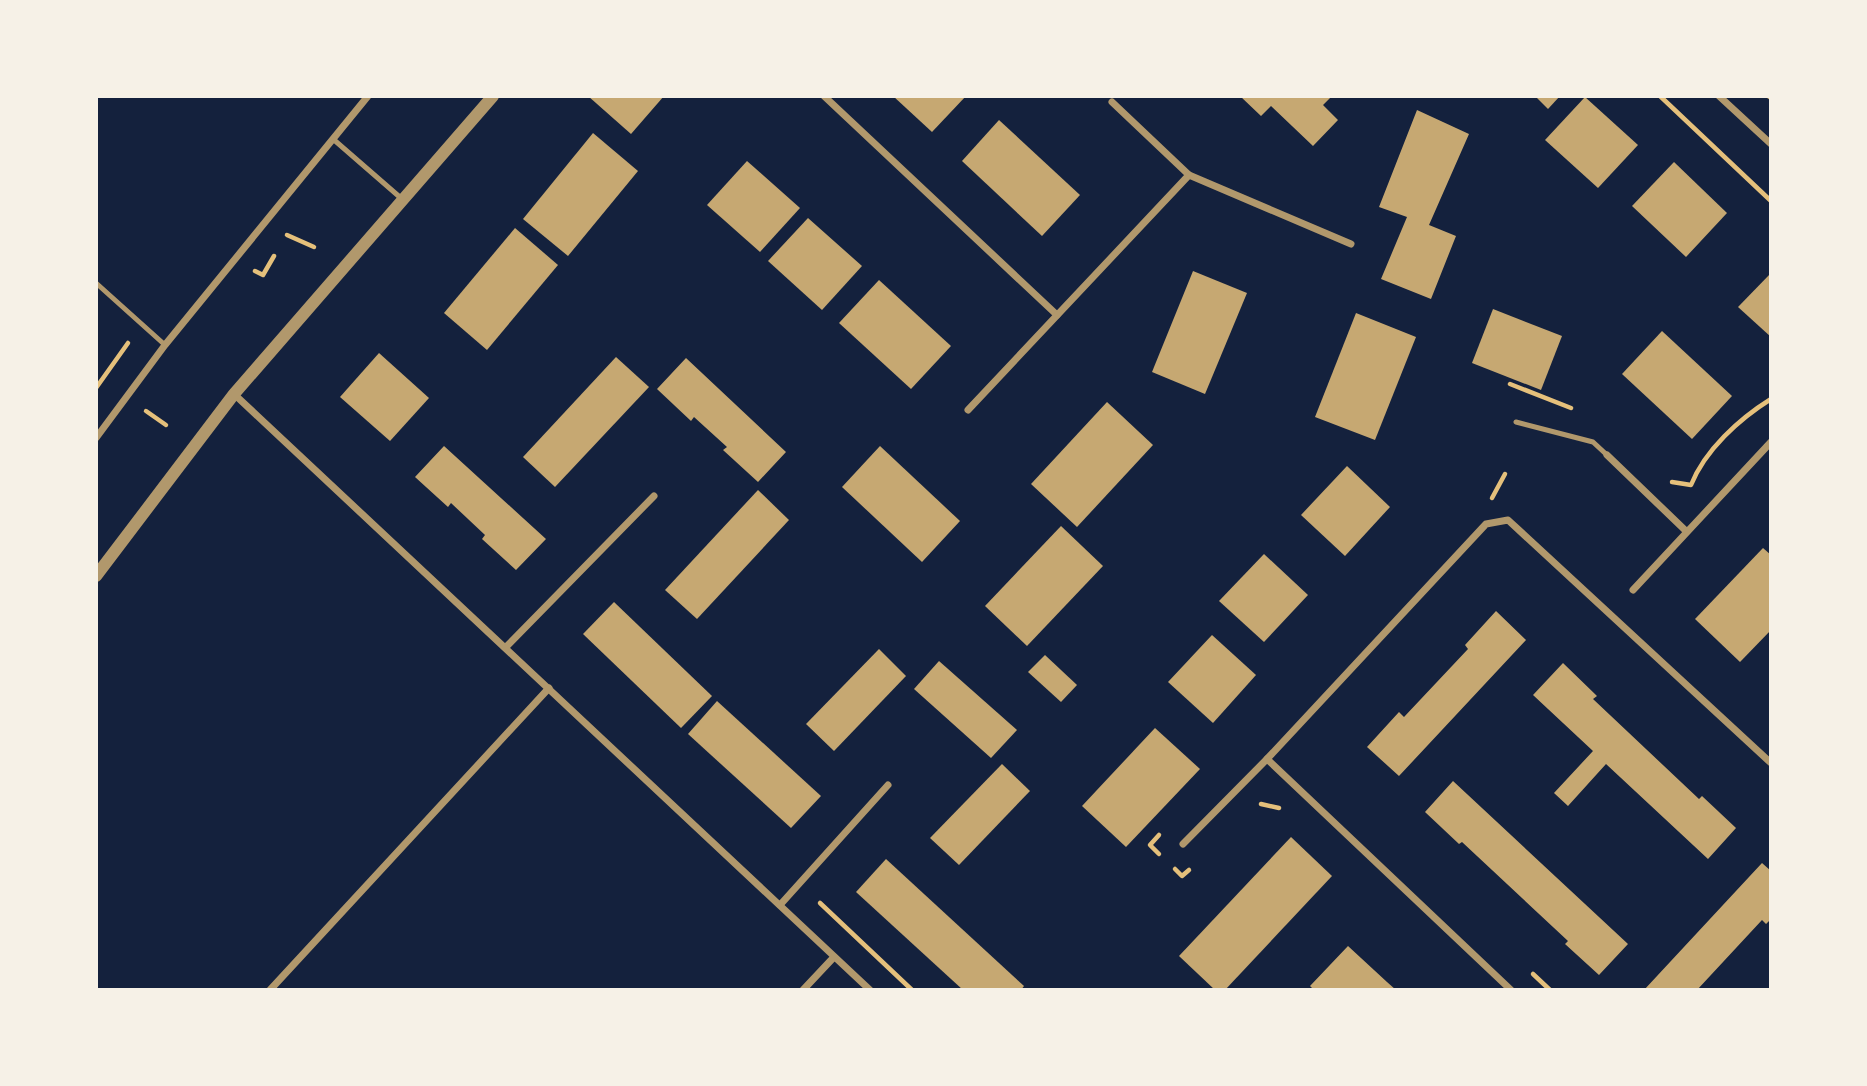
<svg xmlns="http://www.w3.org/2000/svg" width="1867" height="1086" viewBox="0 0 1867 1086" font-family="'Work Sans',sans-serif">
	<rect width="100%" height="100%" fill="#14213d"/>
	<g fill="#c6a872">
		<polygon points="588,96 664,96 631,134"/>
		<polygon points="893,96 966,96 932,132"/>
		<polygon points="1240,96 1332,96 1323,105 1338,120 1313,146 1271,106 1261,116"/>
		<polygon points="1535,96 1560,96 1548,109"/>
		<polygon points="1585,97 1638,145 1598,188 1545,140"/>
		<polygon points="1417,110 1469,134 1429,225 1456,236 1431,299 1381,279 1407,217 1379,207"/>
		<polygon points="999,120 1080,195 1042,236 962,161"/>
		<polygon points="593,133 638,171 568,256 523,219"/>
		<polygon points="747,161 800,208 760,252 707,205"/>
		<polygon points="1674,162 1727,213 1686,257 1632,206"/>
		<polygon points="808,218 862,266 822,310 768,261"/>
		<polygon points="515,228 558,265 487,350 444,313"/>
		<polygon points="1193,271 1247,293 1205,394 1152,372"/>
		<polygon points="1771,273 1771,337 1738,307"/>
		<polygon points="879,280 951,346 911,389 839,323"/>
		<polygon points="1493,309 1562,336 1541,390 1472,363"/>
		<polygon points="1356,313 1416,337 1375,440 1315,417"/>
		<polygon points="1662,331 1732,396 1692,439 1622,374"/>
		<polygon points="379,353 429,398 390,441 340,397"/>
		<polygon points="616,357 649,387 555,487 523,457"/>
		<polygon points="686,358 786,452 758,482 723,450 727,447 694,417 691,421 657,389"/>
		<polygon points="1107,402 1153,445 1077,527 1031,484"/>
		<polygon points="444,446 546,539 516,570 482,539 485,535 451,503 448,507 415,477"/>
		<polygon points="880,446 960,521 922,562 842,487"/>
		<polygon points="1347,466 1390,507 1345,556 1301,515"/>
		<polygon points="758,490 789,520 697,619 665,590"/>
		<polygon points="1061,526 1103,566 1027,646 985,606"/>
		<polygon points="1763,548 1771,555 1771,630 1740,662 1695,619"/>
		<polygon points="1264,554 1308,595 1264,642 1219,601"/>
		<polygon points="614,602 712,696 681,728 583,634"/>
		<polygon points="1496,611 1526,640 1399,776 1367,747 1399,712 1404,717 1468,649 1465,645"/>
		<polygon points="1212,635 1256,675 1213,723 1168,682"/>
		<polygon points="879,649 906,676 834,751 806,724"/>
		<polygon points="1045,655 1077,685 1061,702 1028,672"/>
		<polygon points="939,661 1017,730 991,758 914,689"/>
		<polygon points="1563,663 1597,696 1593,699 1699,799 1702,796 1736,828 1708,859 1606,764 1568,806 1554,793 1593,751 1533,695"/>
		<polygon points="717,701 821,796 791,828 688,734"/>
		<polygon points="1155,728 1200,769 1126,847 1082,806"/>
		<polygon points="1002,764 1030,791 959,865 930,838"/>
		<polygon points="1453,781 1628,944 1599,975 1565,944 1568,941 1462,842 1459,844 1425,812"/>
		<polygon points="1291,837 1332,876 1225,990 1215,990 1179,956"/>
		<polygon points="886,859 1024,986 1021,990 963,990 856,892"/>
		<polygon points="1762,863 1771,871 1771,919 1766,924 1762,920 1697,990 1644,990"/>
		<polygon points="1348,946 1387,982 1396,990 1314,990 1310,986"/>
	</g>
	<g fill="none" stroke-linecap="round" stroke-linejoin="round">
		<g stroke="#e5c07b" stroke-width="4.5">
			<polyline points="1660,96 1771,201"/>
			<polyline points="1768,96 1771,98"/>
			<polyline points="287,235 314,247"/>
			<polyline points="255,271 263,275 274,256"/>
			<polyline points="1510,384 1571,408"/>
			<polyline points="96,388 128,343"/>
			<polyline points="146,411 166,425"/>
			<path d="M1672,482L1691,485C1705,450 1739,419 1771,399"/>
			<polyline points="1492,498 1505,474"/>
			<polyline points="1261,804 1279,808"/>
			<polyline points="1159,854 1150,845 1159,835"/>
			<polyline points="1175,869 1182,876 1189,870"/>
			<polyline points="820,903 912,990"/>
			<polyline points="1533,974 1550,990"/>
		</g>
		<g stroke="#b1986c" stroke-width="5">
			<polyline points="333,139 402,199"/>
			<polyline points="96,283 165,345"/>
			<polyline points="1516,422 1593,442 1607,455"/>
		</g>
		<g stroke="#b1986c" stroke-width="7">
			<polyline points="824,96 1057,315"/>
			<polyline points="1719,96 1771,144"/>
			<polyline points="1112,102 1189,175 1351,244"/>
			<polyline points="234,394 870,990"/>
			<polyline points="968,410 1189,175"/>
			<polyline points="96,438 165,345 368,96"/>
			<polyline points="1607,455 1686,531"/>
			<polyline points="1633,590 1771,442"/>
			<polyline points="506,647 654,496"/>
			<polyline points="1267,759 1486,524 1508,520 1771,763"/>
			<polyline points="1183,844 1267,759 1511,990"/>
			<polyline points="780,905 888,785"/>
			<polyline points="270,990 549,688"/>
			<polyline points="803,990 834,957"/>
		</g>
		<polyline stroke="#b1986c" stroke-width="12" points="96,576 234,394 493,96"/>
	</g>
	<rect width="1867" height="1086" fill="none" stroke="#f6f1e7" stroke-width="196"/>
</svg>
